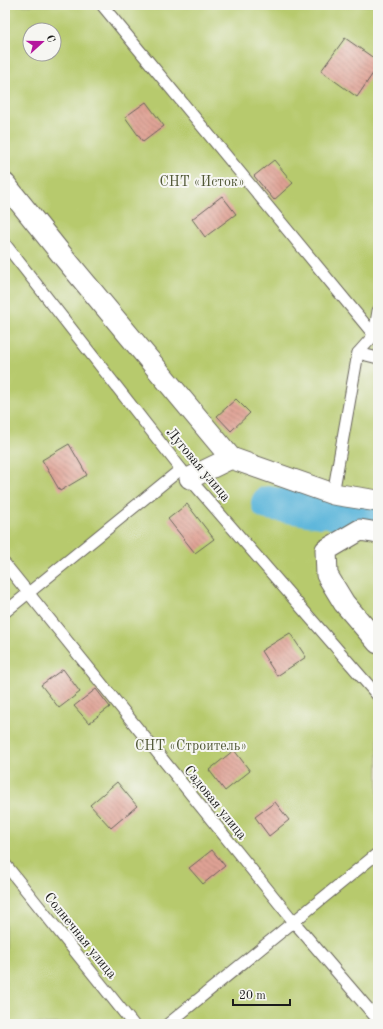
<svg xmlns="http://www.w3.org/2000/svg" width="383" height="1029" viewBox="0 0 383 1029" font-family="'Old Standard TT',serif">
	<defs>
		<pattern id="building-back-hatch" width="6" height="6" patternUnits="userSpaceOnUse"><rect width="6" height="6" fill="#dfa294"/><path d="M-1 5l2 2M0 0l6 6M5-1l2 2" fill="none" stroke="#b48378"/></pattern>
	</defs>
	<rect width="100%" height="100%" fill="#f6f6f2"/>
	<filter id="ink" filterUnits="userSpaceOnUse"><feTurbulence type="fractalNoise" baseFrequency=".025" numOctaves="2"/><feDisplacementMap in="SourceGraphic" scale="8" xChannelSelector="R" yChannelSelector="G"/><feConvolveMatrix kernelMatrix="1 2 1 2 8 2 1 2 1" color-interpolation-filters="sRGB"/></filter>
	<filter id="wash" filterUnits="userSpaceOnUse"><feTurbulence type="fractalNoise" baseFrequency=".012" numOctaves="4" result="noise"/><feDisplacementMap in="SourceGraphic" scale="16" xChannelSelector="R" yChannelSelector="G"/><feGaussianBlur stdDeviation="0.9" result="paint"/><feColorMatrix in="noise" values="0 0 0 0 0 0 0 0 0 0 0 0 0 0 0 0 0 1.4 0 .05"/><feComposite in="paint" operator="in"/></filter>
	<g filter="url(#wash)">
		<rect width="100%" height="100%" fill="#f1e6ce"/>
		<path fill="#b7ca6d" stroke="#6a7344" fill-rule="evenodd" d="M5,5H378V1024H5ZM30,30H54V54H30Z"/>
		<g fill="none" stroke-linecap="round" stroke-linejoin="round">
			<g stroke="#5eb7db" stroke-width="34">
				<polyline points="268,503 321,511"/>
				<polyline points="335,513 378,520"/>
			</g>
		</g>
		<g id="blocks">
			<g fill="url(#building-back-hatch)">
				<polygon points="345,38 378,61 378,66 357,97 321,71"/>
				<polygon points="146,102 164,126 143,142 125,117"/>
				<polygon points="274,160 293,183 274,200 254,176"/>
				<polygon points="222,196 236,214 205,237 192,219"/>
				<polygon points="236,399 250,413 231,431 217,416"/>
				<polygon points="69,444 87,475 60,491 42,460"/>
				<polygon points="187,504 214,539 195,553 168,519"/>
				<polygon points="290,633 306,657 277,676 261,651"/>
				<polygon points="63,669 80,692 59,708 41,685"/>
				<polygon points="96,689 110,707 89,723 74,706"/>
				<polygon points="234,750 250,771 225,791 209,770"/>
				<polygon points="117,782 137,806 111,828 90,805"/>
				<polygon points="275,802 289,820 269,836 255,817"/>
				<polygon points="212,850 225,866 203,884 189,868"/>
			</g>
		</g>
	</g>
	<g filter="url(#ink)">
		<use href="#blocks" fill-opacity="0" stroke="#67635a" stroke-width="1"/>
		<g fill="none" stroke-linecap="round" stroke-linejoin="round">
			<defs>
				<g id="lane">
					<polyline points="102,5 374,335"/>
					<polyline points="5,244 181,469 378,696"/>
					<polyline points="358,353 378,358"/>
					<polyline points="333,494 358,353 374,335 378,311"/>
					<polyline points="5,564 294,922 378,1020"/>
					<polyline points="5,612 181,469"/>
					<polyline points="5,864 133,1024"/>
					<polyline points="168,1024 378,853"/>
				</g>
				<g id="street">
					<polyline points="5,184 62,255 231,458 333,494 378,501"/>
					<polyline points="190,478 231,458"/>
					<polyline points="378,533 360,530 326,550 327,575 344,603 378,643"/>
				</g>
			</defs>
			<use href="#lane" stroke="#67635a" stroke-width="13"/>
			<use href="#street" stroke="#67635a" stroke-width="23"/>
			<use href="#lane" stroke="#fff" stroke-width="11"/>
			<use href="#street" stroke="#fff" stroke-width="21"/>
		</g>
	</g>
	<g text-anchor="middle" stroke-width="4" stroke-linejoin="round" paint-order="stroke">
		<g font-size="14" fill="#525938" stroke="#f6f6f2">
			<text x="202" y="186">СНТ «Исток»</text>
			<text x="191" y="750">СНТ «Строитель»</text>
		</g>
		<g font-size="14" fill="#1c1c1c" stroke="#f6f6f2">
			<text transform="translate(199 464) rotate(50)" y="5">Луговая улица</text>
			<text transform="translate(216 802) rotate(51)" y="5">Садовая улица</text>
			<text transform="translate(81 935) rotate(51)" y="5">Солнечная улица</text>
		</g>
	</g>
	<rect width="383" height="1029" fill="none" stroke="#f6f6f2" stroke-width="20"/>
	<g transform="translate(42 42) rotate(69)"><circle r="19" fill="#f6f6f2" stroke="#9f9f9c"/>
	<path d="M0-3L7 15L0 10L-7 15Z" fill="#b5179e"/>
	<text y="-6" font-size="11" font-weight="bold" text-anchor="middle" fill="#1c1c1c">С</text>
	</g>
	<path d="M233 999v6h57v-6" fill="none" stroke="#1c1c1c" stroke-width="2"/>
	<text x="239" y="999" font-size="12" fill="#1c1c1c" stroke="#f6f6f2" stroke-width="3" paint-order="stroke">20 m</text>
</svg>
